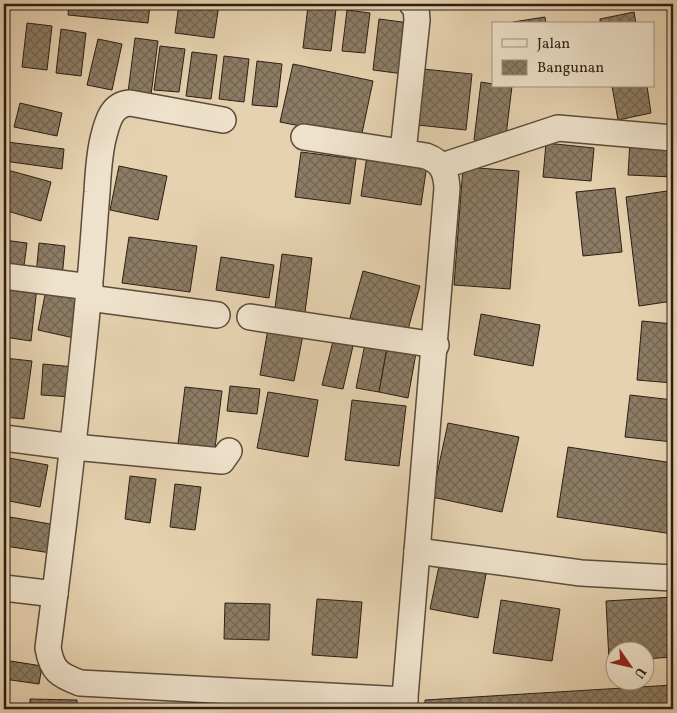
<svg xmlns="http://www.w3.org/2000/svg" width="677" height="713" viewBox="0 0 677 713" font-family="Vollkorn,serif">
	<defs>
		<pattern id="building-cross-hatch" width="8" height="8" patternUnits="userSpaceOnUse" patternTransform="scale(1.25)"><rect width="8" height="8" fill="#8d7c65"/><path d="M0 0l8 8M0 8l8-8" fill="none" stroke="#736552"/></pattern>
	</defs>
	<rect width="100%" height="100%" fill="#e6d2b0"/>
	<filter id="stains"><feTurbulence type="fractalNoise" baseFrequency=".004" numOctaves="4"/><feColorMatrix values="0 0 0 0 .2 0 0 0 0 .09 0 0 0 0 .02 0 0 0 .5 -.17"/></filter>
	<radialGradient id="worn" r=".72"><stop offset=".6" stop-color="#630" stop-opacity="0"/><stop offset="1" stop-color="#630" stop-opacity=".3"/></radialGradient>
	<g fill="url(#building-cross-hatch)" stroke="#2c1f14">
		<polygon points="69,4 150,4 148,23 68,15"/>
		<polygon points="179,4 219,4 214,38 175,33"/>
		<polygon points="308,6 336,9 331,51 303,48"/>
		<polygon points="347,10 370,13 365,53 342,51"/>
		<polygon points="634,12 636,24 600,24 600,19"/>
		<polygon points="545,17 546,24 513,24 513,22"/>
		<polygon points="379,19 410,23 404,74 373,70"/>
		<polygon points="27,23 52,26 47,70 22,67"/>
		<polygon points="61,29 86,33 81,76 56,73"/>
		<polygon points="135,38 158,41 151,95 128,92"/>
		<polygon points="98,39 122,44 112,90 87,85"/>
		<polygon points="160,46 185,49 179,92 154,90"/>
		<polygon points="192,52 217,55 211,99 186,96"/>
		<polygon points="224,56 249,59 244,102 219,99"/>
		<polygon points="257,61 282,64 277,107 252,105"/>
		<polygon points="293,64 373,81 361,138 280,122"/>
		<polygon points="423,69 472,74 466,130 417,125"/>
		<polygon points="481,82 493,84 493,86 512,86 505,144 474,140"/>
		<polygon points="612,86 647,86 651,113 618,120"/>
		<polygon points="20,103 62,113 57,136 14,127"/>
		<polygon points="630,141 673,143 673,177 628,175"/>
		<polygon points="7,142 64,149 62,169 4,161"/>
		<polygon points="546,143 594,148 591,181 543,177"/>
		<polygon points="368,149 428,158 421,205 361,196"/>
		<polygon points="301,152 356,159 350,204 295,197"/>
		<polygon points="119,166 167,176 158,220 110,210"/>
		<polygon points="463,167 519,171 510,289 454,285"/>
		<polygon points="4,169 51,182 41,221 4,210"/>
		<polygon points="615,188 622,252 583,256 576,192"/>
		<polygon points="667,191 673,239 673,301 639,306 626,197"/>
		<polygon points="129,237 197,246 190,292 122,283"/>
		<polygon points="4,240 27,243 23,273 4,271"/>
		<polygon points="39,243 65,246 62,278 36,275"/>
		<polygon points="282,254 312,258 304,320 274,316"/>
		<polygon points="221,257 274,265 269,298 216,290"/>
		<polygon points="363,271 420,286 407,333 350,318"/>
		<polygon points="4,283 37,287 31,341 4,337"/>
		<polygon points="46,290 82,297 74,338 38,330"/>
		<polygon points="481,314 540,325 533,366 474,355"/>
		<polygon points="642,321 673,324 673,383 637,380"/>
		<polygon points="268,329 303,335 294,381 260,375"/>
		<polygon points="333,341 353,346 343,389 322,385"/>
		<polygon points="365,344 387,348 379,392 356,388"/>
		<polygon points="387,348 416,353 408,398 379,392"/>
		<polygon points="4,358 32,361 24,419 4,417"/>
		<polygon points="43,364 74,367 72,397 41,395"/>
		<polygon points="230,386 260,389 257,414 227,411"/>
		<polygon points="185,387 222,391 215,448 178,444"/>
		<polygon points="268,392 318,400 308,457 257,448"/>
		<polygon points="630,395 673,400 673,442 625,437"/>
		<polygon points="352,400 406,406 399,466 345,460"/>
		<polygon points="448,423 519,437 502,512 432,497"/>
		<polygon points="568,447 673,463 673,534 557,517"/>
		<polygon points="9,458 48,465 40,507 4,500 4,488"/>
		<polygon points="130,476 156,479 150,523 125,519"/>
		<polygon points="175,484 201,487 195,530 170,527"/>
		<polygon points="10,517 56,525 51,553 5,546"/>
		<polygon points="439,566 486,574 478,618 430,609"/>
		<polygon points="673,597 673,657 644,659 644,650 614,650 614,661 609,661 606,601"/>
		<polygon points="317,599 362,602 357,658 312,655"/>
		<polygon points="501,600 560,609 552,661 493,653"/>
		<polygon points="225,603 270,604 269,640 224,639"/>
		<polygon points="4,613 7,614 4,653"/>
		<polygon points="4,660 42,666 39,684 4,679"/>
		<polygon points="673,685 673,709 425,709 425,700"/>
		<polygon points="30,699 77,700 77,709 30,709"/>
	</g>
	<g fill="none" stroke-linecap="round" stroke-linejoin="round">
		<defs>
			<g id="minor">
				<path d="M223,120L130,103C111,104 107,123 103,139C99,156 98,174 97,192C94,228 92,265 88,301C77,417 63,532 48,648C52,671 59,675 80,683L405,700"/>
				<path d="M304,137L426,156C442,162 446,171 447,188L404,709"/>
				<polyline points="403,152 417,20 416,8 412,4"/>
				<polyline points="442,166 558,128 673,138"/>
				<polyline points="4,276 90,287"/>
				<polyline points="89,298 217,315"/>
				<polyline points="250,317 436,345"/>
				<polyline points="4,438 74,447 222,461 229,451"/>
				<polyline points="417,551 581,573 673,578"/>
				<polyline points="4,588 55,594"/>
			</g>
		</defs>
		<use href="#minor" stroke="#5a4c3b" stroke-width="28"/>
		<use href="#minor" stroke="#efe2cc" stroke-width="25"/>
	</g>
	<rect width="677" height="713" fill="none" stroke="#e6d2b0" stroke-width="20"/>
	<rect x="5" y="5" width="667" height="703" fill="none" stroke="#2c1f14" stroke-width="2.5"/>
	<rect x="10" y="10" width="657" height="693" fill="none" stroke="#2c1f14"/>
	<rect x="492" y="22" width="162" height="65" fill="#efe2cc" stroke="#a19482"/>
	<rect x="502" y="39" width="25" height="8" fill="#efe2cc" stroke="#a19482"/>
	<text x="537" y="48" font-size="15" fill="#2c1f14">Jalan</text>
	<rect x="502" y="60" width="25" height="15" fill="url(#building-cross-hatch)" stroke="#a19482"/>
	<text x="537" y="72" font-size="15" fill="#2c1f14">Bangunan</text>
	<g transform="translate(630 666) rotate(124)"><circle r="24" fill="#efe2cc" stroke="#a19482"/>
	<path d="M0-4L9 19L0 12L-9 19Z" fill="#8f2418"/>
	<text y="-8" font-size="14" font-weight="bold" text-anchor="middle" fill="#2c1f14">U</text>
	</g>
	<rect width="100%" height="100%" filter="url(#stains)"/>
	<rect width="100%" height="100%" fill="url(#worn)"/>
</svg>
